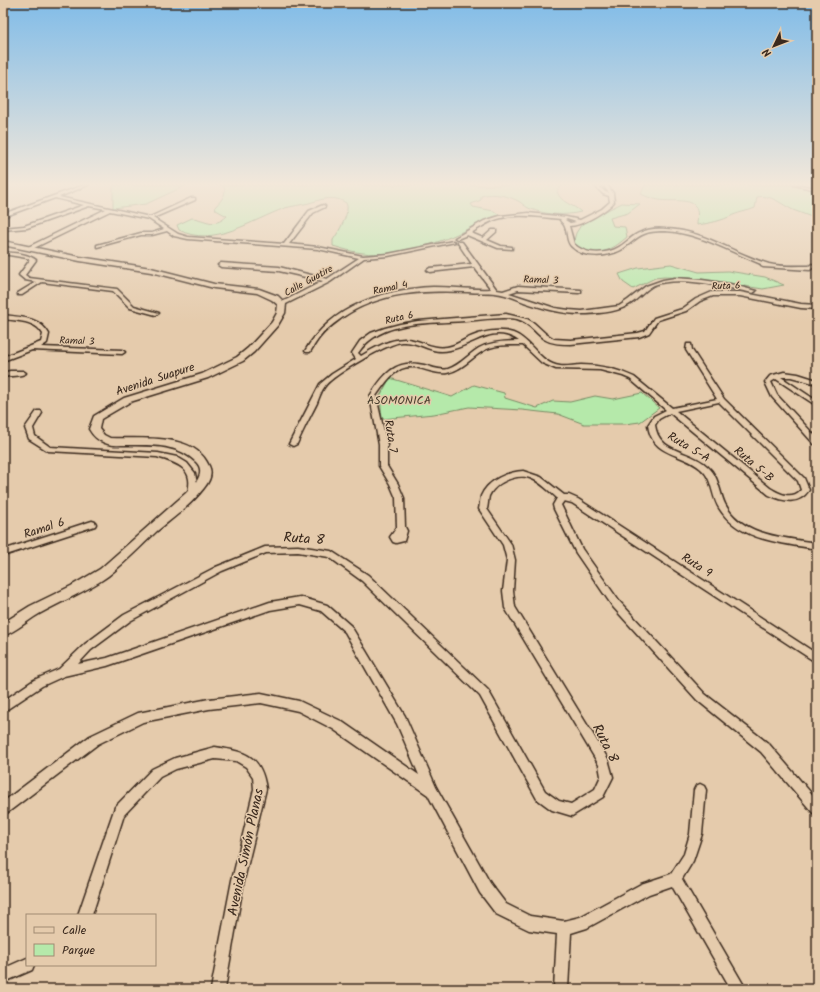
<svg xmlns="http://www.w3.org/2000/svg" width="820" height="992" viewBox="0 0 820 992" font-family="Kalam,sans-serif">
	<rect width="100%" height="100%" fill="#e5cbac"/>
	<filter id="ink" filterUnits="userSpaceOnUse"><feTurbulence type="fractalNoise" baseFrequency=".025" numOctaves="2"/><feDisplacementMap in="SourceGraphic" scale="8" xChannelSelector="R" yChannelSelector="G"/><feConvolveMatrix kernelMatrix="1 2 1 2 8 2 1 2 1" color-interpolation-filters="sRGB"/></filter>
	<g filter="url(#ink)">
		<g fill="#b5e9aa" stroke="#788a64">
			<polygon points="113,185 176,185 185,186 146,204 113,208"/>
			<path d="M220,185H576C569,185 561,184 557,191C560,203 573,204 581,212C565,216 546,215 531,209C527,208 524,205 520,202C510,196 493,192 481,196V200L471,204L473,207L494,211L499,215C483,219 471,228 457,234C431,246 392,257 363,253C353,252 343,249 333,246V240C338,233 351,212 346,203C334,195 322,199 309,203C301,205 292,206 285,208C252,220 213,248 179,230L177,225L192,218C206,219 213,229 227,216L216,210L215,207C220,201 227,196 224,187Z"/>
			<path d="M645,185H791L817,191V219C809,216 801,213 793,210C781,204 771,194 757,197L755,208C748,211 740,212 733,215C721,221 711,223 697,225C697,219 699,211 695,206C690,198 669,202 659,200C653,199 647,197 641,194Z"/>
			<path d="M622,203L640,204L628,213L610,218L613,226L625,227L627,237C614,248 604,255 587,251C582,250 577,248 573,244L576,233L583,222Z"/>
			<polygon points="671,264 699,272 728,271 765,277 784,285 763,289 692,278 664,277 655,278 633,289 623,282 619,274 638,268"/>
			<polygon points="390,378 452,397 474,385 504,393 505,398 537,408 553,401 570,402 595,396 613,399 642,393 659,408 640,422 625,424 584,424 558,414 522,410 469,407 434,414 382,419 380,396"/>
		</g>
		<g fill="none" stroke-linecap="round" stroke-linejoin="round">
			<defs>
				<g id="street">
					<polygon points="84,185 88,185 59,197 150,217 191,198 195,198 195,200 153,218 178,234 188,237 284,244 309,211 323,205 325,206 325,207 313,213 289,244 318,247 363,256 388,254 453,241 455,242 388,256 364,258 330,282 282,306 279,304 280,303 323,281 279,271 221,267 218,265 221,263 279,267 327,279 359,258 318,249 188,239 174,236 167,231 152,235 141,235 97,247 97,245 141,233 152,233 164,229 149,219 110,211 32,249 28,249 28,247 106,209 89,206 27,228 3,230 3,228 24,226 84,205 55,198 3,217 3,214"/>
					<path d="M594,185H598L605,192L609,193L603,185H607L613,193L614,202C605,212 582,226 569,226L574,244C585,255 606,255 619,247C626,243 632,236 639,233C647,229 657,228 666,229C703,230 734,254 769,264C781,267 796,266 809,266L812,264L815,266L810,270L763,267L761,266V264C731,252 699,233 665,231C659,231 651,231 644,234C636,237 629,245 621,250C608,257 584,259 572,247C566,242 568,234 565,227C564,224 562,223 560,220L561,219C538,217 514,212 492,221C485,224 478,229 471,233L483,238L492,230H496V232L487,240L501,246L512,247V249L498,248L467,235L457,239L455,238L484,221L500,216L528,213L566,217L580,220L602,209L610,202L609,196L603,194ZM567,219L576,222L570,223L565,220Z"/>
					<polygon points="794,185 800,185 817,188 817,190"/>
					<path d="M458,242H462L497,290L503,291L518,286L581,290V292L579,293L518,290L509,293L555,308L569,310L582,311L619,306L628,300L646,286L663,280L675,278L702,280L730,284L756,291L753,293C727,287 679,275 654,285C646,289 640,297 633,302C620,312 602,313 587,314C565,315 545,309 524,302C515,298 505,294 495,293C487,292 477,293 468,292C424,290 380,292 343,317C335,323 326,329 320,337C316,342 313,347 310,352H306L305,351C331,306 384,289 433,287C452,287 471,290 491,289L474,267L430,272L427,270L430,268L472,264L458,243Z"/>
					<path d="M3,252C14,253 27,253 36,260L25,275L29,278L117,289L134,306L159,313L156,315L130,308L113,291L42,282L22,295H18V293L36,282L25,280L19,275L30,260L27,258L3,254Z"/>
					<path d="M712,292H740L801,304L817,305V309L801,308L740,296H713L700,301L686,311L658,320L649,333L639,337L571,344C562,344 552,344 544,339C535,333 529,322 517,319C501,316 482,320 465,321C429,324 381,319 358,353L361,356C378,346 397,334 417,341C427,344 436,349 447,347C454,346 460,342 466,339C480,332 499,328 513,333C532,340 539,363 560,366C567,367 574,365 581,365C600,365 617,369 634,377L672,408L717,399L686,350L687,344H691L692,350L724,399L804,478L809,490C799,505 784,502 769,495L670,413L659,419L655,425C659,454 689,449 707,466C719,476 719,491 725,504C741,536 786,538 817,543V549C782,543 739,541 719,508C711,495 713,479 701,469C682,452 652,457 648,425L654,416L666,410L630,379L623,376L600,370L556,369L542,363L523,345C510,345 495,344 483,351C471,358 462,370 447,373C431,375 416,362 401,369C390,375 383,386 376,396L387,445V466L398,484L404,498L405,527L407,531L404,541L396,543L393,542L390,537L397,527L396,498L390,484L379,466V445L370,396C383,375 396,358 424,365C432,367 440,371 448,369C460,365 469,354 479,348C491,342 505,341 519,341C493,323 474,345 450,350C431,355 420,341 403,342C389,342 333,375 325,386C321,391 319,398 317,403C310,417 303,430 297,444L293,446L289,444L320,384L332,374L356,359L352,353L360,341L371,333L385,328L400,324L418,321L506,314L527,319L534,323L546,334L554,339L571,340L638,333L645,331L654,318L682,309L696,299ZM719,402L798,481L801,490C791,500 780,494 770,488L676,411Z"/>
					<path d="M3,315C20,317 40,317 49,334L47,343L41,347L122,350L125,352L122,354L32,350L3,361V357L41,342L43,334C35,320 17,321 3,319Z"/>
					<path d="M10,371H23L26,373C21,377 10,375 3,377V373Z"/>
					<polygon points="784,372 798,374 817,380 817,384 791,377 781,377 817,401 817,406 776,379 771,382 777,395 817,438 817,444 814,444 772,397 765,382 770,376"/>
					<path d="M37,411H41L42,413L33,428L35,436L50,447L158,453L177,457L187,463L195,473L197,484L194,497H188L187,495C196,469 178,463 157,457L48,451L29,439L25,428Z"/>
					<path d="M523,471L541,477L564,495H569L578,499L817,654V663L572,503L564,501L561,505L582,549L619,601L705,694L769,744L817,800V815L813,813L761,752L697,700L613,607L576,553L554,509L553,505L557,498C549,491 541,482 530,478C516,473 495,483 489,496C488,500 488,505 487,509L511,544L515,560L513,591L515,607L608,759L613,777L603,797L572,816L552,810L537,799L480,696L362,581L329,557L298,552L266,553L222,571L130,621L91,650L78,664L107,658L270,602L300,597L327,605L351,626L405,716L436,787L490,883L506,904L530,916L564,921L580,917L641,884L671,874L684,854L690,834L694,790L696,786L700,784L704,786L706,790L702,834L693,861L682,879L746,989H731L672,886L649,894L587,928L571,933L568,989H554L557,934L529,930L496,914L480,893L428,795L333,729L298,711L261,703L209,709L143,722L98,744L7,813L3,815V802L90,736L138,713L209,699L261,693L299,701L341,721L419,775L397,724L345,632L321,611L300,605L270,610L107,666L64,676L42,686L3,712V701L34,680L59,669L85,644L124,615L216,567L265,547L298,546L331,551L368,575L488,690L545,791L559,801L571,804L595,789L601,776L599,765L505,608L503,591L507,560L503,545L479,509C480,505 480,500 481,496C488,480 507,472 523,471Z"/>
					<polygon points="92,521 95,522 96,524 95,526 3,556 3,550"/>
					<path d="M215,747C246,752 261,755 266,789L244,880L225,989H211L232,880L254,789L253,777L246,767L236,761L215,759L176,769L160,777L124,815L92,915H78L115,807L152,769L175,758Z"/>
					<polygon points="27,958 27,965 34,965 32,970 9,980 3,980 3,966 9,966"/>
				</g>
				<path id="secondary" d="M3,241L80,257L151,268L214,284L259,289L278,296L286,304L285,313L278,325L254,352L243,361L208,378L130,402L101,419L99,429L104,435L110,438C140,440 194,431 209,466C213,474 209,482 204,488C191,505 173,518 157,531C141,546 125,563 108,576C87,591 62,601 39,614C27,621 16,631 3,636V623L30,606L71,586L100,569L186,493C194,485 207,473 196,462C177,443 151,445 126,445C119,445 111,446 105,443C97,440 93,436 89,429L94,416L124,398L202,374L237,357L248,348L272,322L277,313L278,305L272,300L257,293L214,288L151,272L80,261L3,245Z"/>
			</defs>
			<use href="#street" stroke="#3b2a1e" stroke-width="3"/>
			<use href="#secondary" stroke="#3b2a1e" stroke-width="3"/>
			<use href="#street" fill="#e5cbac" fill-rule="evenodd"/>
			<use href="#secondary" fill="#e5cbac" fill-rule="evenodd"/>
		</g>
	</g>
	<linearGradient id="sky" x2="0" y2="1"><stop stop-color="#81bce8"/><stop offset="0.57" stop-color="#f3e8da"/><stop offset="1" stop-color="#f3e8da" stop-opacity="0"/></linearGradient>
	<rect width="820" height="323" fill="url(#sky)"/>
	<g text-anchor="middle" stroke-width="3" stroke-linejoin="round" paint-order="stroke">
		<g font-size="10" fill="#3b2a1e" stroke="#e5cbac">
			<text transform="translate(541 279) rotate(2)" y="4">Ramal 3</text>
			<text transform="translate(308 280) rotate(-29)" y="4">Calle Guatire</text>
			<text transform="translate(726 285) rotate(-2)" y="4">Ruta 6</text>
			<text transform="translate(390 287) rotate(-12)" y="4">Ramal 4</text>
			<text transform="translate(399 317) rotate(-13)" y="4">Ruta 6</text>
			<text transform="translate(77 340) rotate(2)" y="4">Ramal 3</text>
		</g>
		<g font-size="12" fill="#3b2a1e" stroke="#e5cbac">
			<text transform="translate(155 379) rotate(-18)" y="4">Avenida Suapure</text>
			<text transform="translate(391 436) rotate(81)" y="4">Ruta 7</text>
			<text transform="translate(689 447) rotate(31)" y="4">Ruta 5-A</text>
			<text transform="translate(754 464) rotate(40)" y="4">Ruta 5-B</text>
			<text transform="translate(44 528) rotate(-18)" y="4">Ramal 6</text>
			<text transform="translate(697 565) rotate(33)" y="4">Ruta 9</text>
		</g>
		<g font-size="12" fill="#473d2c" stroke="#e5cbac">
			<text x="399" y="404">ASOMONICA</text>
		</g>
		<g font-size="14" fill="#3b2a1e" stroke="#e5cbac">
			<text transform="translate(304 538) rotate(4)" y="5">Ruta 8</text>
			<text transform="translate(606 743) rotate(63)" y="5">Ruta 8</text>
			<text transform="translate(245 852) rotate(-78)" y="5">Avenida Simón Planas</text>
		</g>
	</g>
	<rect width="820" height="992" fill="none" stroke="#e5cbac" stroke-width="16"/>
	<rect x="8" y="8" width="804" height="976" fill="none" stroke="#3b2a1e" stroke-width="1.5" filter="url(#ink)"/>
	<rect x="26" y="914" width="130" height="52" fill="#e5cbac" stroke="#a18b73"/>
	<rect x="34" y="927" width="20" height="6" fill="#e5cbac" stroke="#a18b73"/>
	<text x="62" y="934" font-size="12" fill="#3b2a1e">Calle</text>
	<rect x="34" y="944" width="20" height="12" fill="#b5e9aa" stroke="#a18b73"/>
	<text x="62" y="954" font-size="12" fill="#3b2a1e">Parque</text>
	<g transform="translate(774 46) rotate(227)" stroke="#e5cbac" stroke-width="3" paint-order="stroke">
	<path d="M0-3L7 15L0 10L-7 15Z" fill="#3b2a1e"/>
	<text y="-6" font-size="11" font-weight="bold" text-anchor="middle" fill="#3b2a1e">N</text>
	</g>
</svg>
